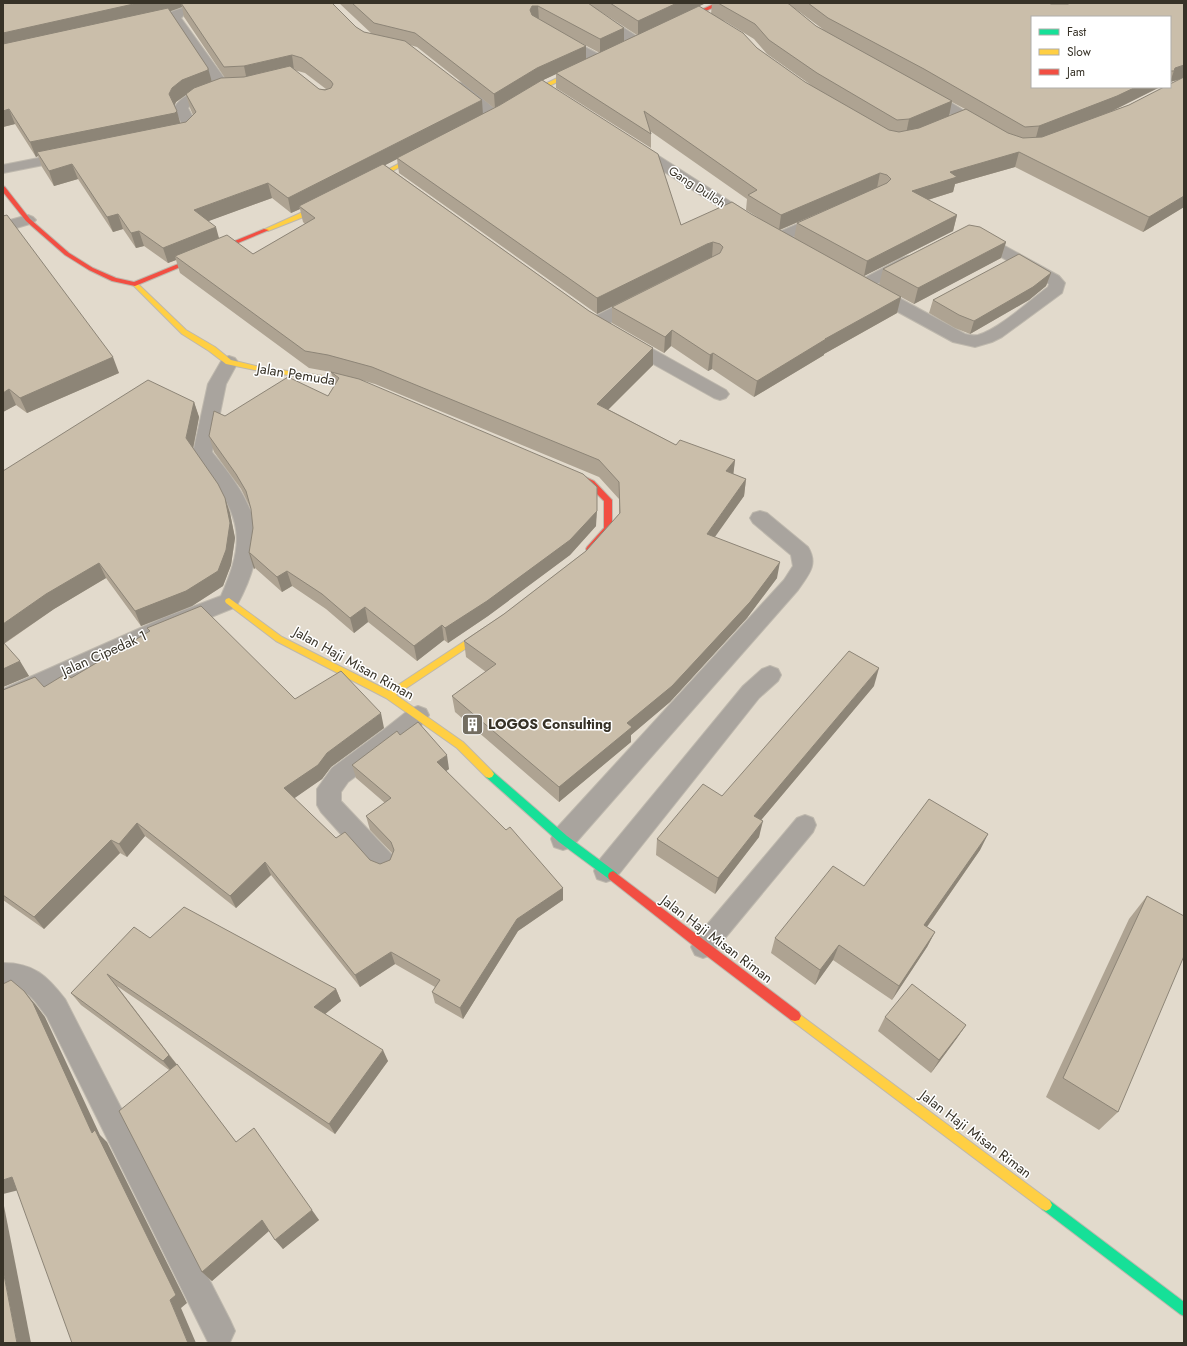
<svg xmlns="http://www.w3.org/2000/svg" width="1187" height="1346" viewBox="0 0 1187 1346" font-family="Jost,sans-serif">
	<rect width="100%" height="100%" fill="#e2dacc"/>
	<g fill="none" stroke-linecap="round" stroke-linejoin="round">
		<defs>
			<polygon id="lane" points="805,815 813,818 816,825 813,832 711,955 703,958 695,955 691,947 695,939 797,818"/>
			<g id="street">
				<path d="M196,3H215L213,6L184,15L181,18L227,82L224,91C212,96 196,98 188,108L198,127C192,136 177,142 166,139L164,136C168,130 178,131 183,126L174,108C183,93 198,92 213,86V82L169,18L171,12Z"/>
				<polygon points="571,3 585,3 641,39 642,42 641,45 631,45"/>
				<polygon points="560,34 604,57 606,60 604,63 594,63 555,41 554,38 555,35"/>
				<polygon points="458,82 463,83 500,113 502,116 500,119 495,120 490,119 453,89 451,86 453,83"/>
				<polygon points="925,89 930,90 988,125 990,128 988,131 983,132 978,131 920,96 918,93 920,90"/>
				<polygon points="635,143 640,144 756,218 759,221 756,224 751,226 746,224 630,150 628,147 630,144"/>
				<polygon points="69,152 74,153 76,156 74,159 3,173 3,165"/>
				<polygon points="823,213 828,215 831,218 828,221 784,241 778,243 772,241 770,238 772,235"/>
				<polygon points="28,215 33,217 36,220 33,223 3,232 3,222"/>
				<path d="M977,232L983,234L1059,276L1065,283L1062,293L1002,337L992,342L975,347L953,342L867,295L865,291L866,289L857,288L855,285L857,282L902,258L908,256L914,258L916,261L914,264L873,286L879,287L965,334C969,335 973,336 978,335C999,329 1029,301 1048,287L1049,284L971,240L969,237L971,234Z"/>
				<polygon points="639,296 645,297 647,301 645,305 602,327 596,328 590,327 587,323 590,319 633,297"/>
				<polygon points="627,337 633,338 726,390 729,394 726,398 720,400 714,398 621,346 618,342 621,338"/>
				<path d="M229,356L235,358L238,362L226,384L212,452C257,507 273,540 236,607L179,630L3,708V689L163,618L221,596C241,550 245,526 215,483C208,473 199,464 193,453L208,384L223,358Z"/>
				<path d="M760,511L767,513L808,547C819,565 808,575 798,590L572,847L563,850L554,847L551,839L554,831L784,580L793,566L791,555L753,523L750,518L753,513Z"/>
				<polygon points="770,666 778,669 781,675 778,681 759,698 615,879 606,882 597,879 594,871 597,863 743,686 762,669"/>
				<polygon points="418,706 426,709 429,715 426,721 402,742 348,782 341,792 341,801 393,856 396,864 393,872 384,875 375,872 321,812 317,805 317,789 332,768 386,728 410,709"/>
				<path d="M3,963C34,963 47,976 65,999L230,1320L235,1331L230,1342H208L47,1017C32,998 29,988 3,987Z"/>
			</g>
			<g id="fast">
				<polygon points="489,770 492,771 567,836 617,873 618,876 617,879 613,881 609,879 559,842 486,777 484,774 486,771"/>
				<polygon points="1046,1199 1050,1201 1184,1302 1184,1316 1180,1314 1042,1209 1040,1205 1042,1201"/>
			</g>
			<g id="slow">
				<polygon points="584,65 586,66 586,68 545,88 526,100 521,99 541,86"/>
				<polygon points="425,150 427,151 427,153 367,184 362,183"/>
				<polygon points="327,201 330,203 329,204 306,216 268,231 263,230"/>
				<polygon points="135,282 137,283 186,330 215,347 231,360 260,367 331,377 364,385 365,387 361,389 331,381 260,371 226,364 209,351 182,334 132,284"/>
				<polygon points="229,598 282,637 389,691 486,627 492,627 493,629 492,631 396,695 463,742 492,771 494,774 492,777 489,778 486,777 457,748 386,698 276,641 226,603 225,601 226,599"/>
				<polygon points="795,1011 1050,1201 1052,1205 1050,1209 1046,1211 1042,1209 791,1020 789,1016 791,1012"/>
			</g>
			<g id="jam">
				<polygon points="716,3 723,3 680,23 675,22"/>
				<polygon points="3,186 5,187 30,219 69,253 93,268 116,278 134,282 264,229 269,230 135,286 112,281 89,270 65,255 26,221 3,192"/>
				<polygon points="572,471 594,481 612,500 612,529 593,551 587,551 586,549 587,547 604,528 604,501 588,485 569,476 568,474 569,472"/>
				<polygon points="613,871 799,1012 801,1016 799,1020 795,1021 791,1020 699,950 609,879 608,876 609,873"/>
			</g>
		</defs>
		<use href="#lane" stroke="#beb8ad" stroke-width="2"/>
		<use href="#street" stroke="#beb8ad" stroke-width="2"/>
		<use href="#fast" stroke="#beb8ad" stroke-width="2"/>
		<use href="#slow" stroke="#beb8ad" stroke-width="2"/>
		<use href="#jam" stroke="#beb8ad" stroke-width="2"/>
		<use href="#lane" fill="#a9a49e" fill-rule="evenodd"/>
		<use href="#street" fill="#a9a49e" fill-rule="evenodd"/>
		<use href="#fast" fill="#16e098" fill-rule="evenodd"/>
		<use href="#slow" fill="#ffcf43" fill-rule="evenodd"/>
		<use href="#jam" fill="#f24e42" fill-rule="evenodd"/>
	</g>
	<g fill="#aea392" fill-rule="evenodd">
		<path d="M3,3H332L356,27L364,32L372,34L339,3H706L699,6L711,14L712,3H1184V207L1143,232L1015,167L955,184L953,192L928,200L957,215L953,231L864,276L879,285L883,269L1006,242L1001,258L914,304L901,297L897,313L824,354V355L754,397L712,369L708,371L671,346L664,353L612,323V307L708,259L597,314L399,173L397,159L385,165L589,311L653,348V365L608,409L676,445L735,460L733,474L746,479L744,496L714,537L777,578L747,618L670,702L631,735V742L559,802L455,712L452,696L486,672L466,657L464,641L504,614L586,551L619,514V499L599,477L375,384L361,380L596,526L570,555L488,616L448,643L444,640L417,661L368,622L354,633L326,609L292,586L282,592L255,568L254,569L249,553L253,528L252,510L250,507L241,489L214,452L209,436L225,416L328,396L334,387L331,372L346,376L331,372L309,368L180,273L176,260L168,263L144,246L136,248L123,229L113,232L78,179L54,186L42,167L38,156L36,157L15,124L3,127ZM182,7L184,17L225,78L211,81L170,11ZM795,9L797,10L824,30L816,26ZM598,10L637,35L624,41ZM1170,17V82L1181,79L1129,105L1112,111L1160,87H1032ZM723,20L754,39L767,54L811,85L805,82L757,48ZM568,36L598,52L599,53L586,59V46ZM410,45L417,47L494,108L483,114ZM294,70L305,73L326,89H319ZM556,74V88L651,148V134L650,131L747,199L746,210L762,220L751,214L681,225L543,80ZM186,94L190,108L193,115L186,122L180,123L174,106L176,102ZM952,102L965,109L949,116ZM272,198L291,213L300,209L303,222L305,224L253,254L219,238L208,221ZM837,205L797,223L794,238L780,230Z"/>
		<polygon points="3,216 119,373 27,413 16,405 3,412"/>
		<polygon points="1051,273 1046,286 1029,300 970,334 955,328 929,313 933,300"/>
		<polygon points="194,402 199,417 193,448 225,498 230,513 235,538 231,565 223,586 192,606 141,626 106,578 54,609 4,644 29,676 3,687 3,471"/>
		<polygon points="147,628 295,699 384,728 331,767 322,779 294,798 336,838 370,860 380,864 390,860 393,854 370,830 366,816 385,803 356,778 352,765 400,735 449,769 446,771 563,888 563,900 518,931 463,1019 435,1003 432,992 435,987 395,964 360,987 271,875 236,908 145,836 127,857 120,853 44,929 3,900 3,690 44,687 71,678 149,632"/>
		<polygon points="874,686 761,820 759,837 715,894 656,855 657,839 722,796"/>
		<polygon points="988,834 980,850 927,927 935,932 927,947 892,1000 833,960 815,985 771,953 775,938 864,886"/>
		<polygon points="1147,896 1118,1112 1099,1130 1046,1097 1129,919"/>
		<polygon points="150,938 336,989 341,1001 325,1014 388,1061 335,1134 117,986 236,1142 319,1220 283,1249 269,1231 212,1281 202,1272 169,1070 81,1005 71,993"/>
		<polygon points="885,1017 966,1025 957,1038 931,1073 878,1031"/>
	</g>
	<g fill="#8d8577">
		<polygon points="138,3 181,3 182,7 171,11 3,49 3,33"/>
		<polygon points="677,3 706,3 638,35 638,21"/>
		<polygon points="532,6 538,6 539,20 533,21 530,10"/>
		<polygon points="624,28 624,42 600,53 600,39"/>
		<polygon points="586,46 586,60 537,83 495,108 494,94 537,68"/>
		<polygon points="292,55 294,70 247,81 244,66"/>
		<polygon points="1184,65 1184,78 1170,82 1175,68"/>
		<polygon points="208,68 212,82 212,85 186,95 176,102 173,109 169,94 172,88 182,80"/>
		<polygon points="1136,87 1160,87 1112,111 1035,141 1039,126"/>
		<polygon points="482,100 483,115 397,158 397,159 302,208 299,206 300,209 291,213 288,198"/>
		<polygon points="952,101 949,116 906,134 909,119"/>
		<polygon points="9,109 15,124 3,127 3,111"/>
		<polygon points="177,111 181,126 37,152 38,156 36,157 30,142"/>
		<polygon points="1019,152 1015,167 955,184 953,192 908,206 912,191 950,172"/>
		<polygon points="72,164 78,179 54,186 49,171"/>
		<polygon points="880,173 877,188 779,230 781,215"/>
		<polygon points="268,183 272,198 198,225 194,210"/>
		<polygon points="1184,196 1184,207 1143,232 1149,217"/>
		<polygon points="118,214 123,229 113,232 107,217"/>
		<polygon points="957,215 953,231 864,276 867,261"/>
		<polygon points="216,227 220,242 175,256 176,260 168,263 163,248"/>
		<polygon points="139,231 144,246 136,248 131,233"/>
		<polygon points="713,242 712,258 705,260 597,314 597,298 707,244"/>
		<polygon points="1006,242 1001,258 914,304 918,288"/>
		<polygon points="1051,273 1046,286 1029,300 970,334 974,321"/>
		<polygon points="901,297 897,313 824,354 824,355 754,397 757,381 825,339"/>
		<polygon points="672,330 671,346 664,353 665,337"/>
		<polygon points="653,348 653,365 597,421 597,404"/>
		<polygon points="713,353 712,369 708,371 710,355"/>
		<polygon points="113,357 119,373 27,413 20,398"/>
		<polygon points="9,389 16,405 3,412 3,393"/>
		<polygon points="194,402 199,417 192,454 186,438"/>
		<polygon points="735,460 733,477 726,471"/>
		<polygon points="746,479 744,496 705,551 707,534"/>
		<polygon points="225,498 230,513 235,538 231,565 223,586 192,606 141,626 135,611"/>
		<polygon points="597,511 596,526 570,555 488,616 448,643 445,628"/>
		<polygon points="249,553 250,553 255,568 254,569"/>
		<polygon points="780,562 777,578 747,618 670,702 631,735 631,742 559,802 559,787 627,723"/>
		<polygon points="99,563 106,578 54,609 3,644 3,624 46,594"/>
		<polygon points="287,571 292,586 282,592 277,577"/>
		<polygon points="365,607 368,622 354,633 350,618"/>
		<polygon points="442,625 444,640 417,661 414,646"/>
		<polygon points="20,661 29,676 3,687 3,669"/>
		<polygon points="879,668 874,686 751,832 754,816"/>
		<polygon points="381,713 384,728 331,767 322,779 289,802 284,788 327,753"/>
		<polygon points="447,755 449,769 439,776 437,762"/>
		<polygon points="763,821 759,837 715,894 718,878"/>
		<polygon points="137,823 145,836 127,857 119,844"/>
		<polygon points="988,834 980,850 917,941 924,925"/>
		<polygon points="111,840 120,853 44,929 34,917"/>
		<polygon points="265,862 271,875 236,908 230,896"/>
		<polygon points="563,888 563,900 518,931 463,1019 460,1008 517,919"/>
		<polygon points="935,932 927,947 892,1000 899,986"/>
		<polygon points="839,945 833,960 815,985 820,970"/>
		<polygon points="391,952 395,964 360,987 355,975"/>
		<polygon points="336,989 341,1001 319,1019 314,1007"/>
		<polygon points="24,991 36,1005 45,1017 100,1135 107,1142 187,1303 181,1308 196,1343 188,1343 170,1300 92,1133"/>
		<polygon points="966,1025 957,1038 931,1073 939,1060"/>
		<polygon points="383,1050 388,1061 335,1134 329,1124"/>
		<polygon points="169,1055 178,1066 172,1072 163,1061"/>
		<polygon points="12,1177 27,1188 3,1194 3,1180"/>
		<polygon points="3,1201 31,1343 17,1343 3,1270"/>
		<polygon points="312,1210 319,1220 283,1249 275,1240"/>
		<polygon points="262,1220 270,1230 212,1281 202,1272"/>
	</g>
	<g fill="#cabeaa" stroke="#8d8577">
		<polygon points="3,3 138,3 3,33"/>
		<polygon points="181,3 332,3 356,27 364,32 405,41 482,100 288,198 268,183 194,210 216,227 163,248 139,231 131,233 118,214 107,217 72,164 49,171 37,152 186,122 196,112 186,94 194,88 221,78 244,77 290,66 319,89 325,90 331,88 333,84 331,81 302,58 292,55 244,66 224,67"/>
		<polygon points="352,3 588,3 624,28 600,39 538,6 532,6 530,10 532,15 586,46 537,68 494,94 415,33 374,23"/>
		<polygon points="610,3 677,3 638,21"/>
		<polygon points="718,3 786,3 789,4 816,26 952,101 909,119 897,120 817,73 769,40 755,24"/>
		<polygon points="808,3 1049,3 1051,4 1068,4 1070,3 1184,3 1184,65 1175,68 1174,71 1170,71 1170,17 1032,17 1032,87 1136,87 1117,96 1039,126 1025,127 924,69 828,18"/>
		<polygon points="699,6 743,33 757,48 805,82 889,130 899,132 919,128 966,109 1008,133 1023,138 1042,137 1129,105 1164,87 1170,87 1170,84 1184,77 1184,196 1149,217 1019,152 950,172 957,177 912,191 957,215 867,261 797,223 887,183 891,179 887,175 880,173 781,215 748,195 757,190 644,111 651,134 556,73"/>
		<polygon points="168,8 208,68 208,70 182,80 172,88 169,94 177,111 175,113 30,142 9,109 3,111 3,44"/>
		<polygon points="542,80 658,154 681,225 732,202 751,214 901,297 825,339 826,339 757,381 713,353 710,355 672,330 665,337 612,307 720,253 723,247 720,244 713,242 707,244 597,298 397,158 500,105"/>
		<polygon points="383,164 589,311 653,348 597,404 676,445 680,440 735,460 726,471 746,479 707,534 780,562 750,602 672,686 627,723 632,727 559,787 452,696 496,664 464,641 504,614 586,551 620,513 619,482 599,460 372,367 328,355 305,351 175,256 227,235 253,254 315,218 299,206"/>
		<polygon points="7,215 113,357 20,398 9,389 3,393 3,216"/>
		<polygon points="969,225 980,227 1006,242 918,288 883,269"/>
		<polygon points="1019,254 1050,272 1051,273 1033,287 974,321 959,315 933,300"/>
		<polygon points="331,372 359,379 583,474 597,487 597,511 570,540 487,601 445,628 442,625 414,646 365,607 350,618 322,594 287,571 277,577 250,553 249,553 253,528 251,509 246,491 236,474 209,436 214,411 225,416 288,377 328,396 339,378"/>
		<polygon points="148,380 194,402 186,438 218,484 225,498 230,523 226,550 218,571 186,591 135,611 99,563 46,594 3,624 3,471"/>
		<polygon points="201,606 295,699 341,671 381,713 327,753 318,765 284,788 336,838 345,832 370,860 380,864 390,860 394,850 391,842 366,816 391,798 352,765 397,731 400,735 418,722 447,755 437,762 506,830 510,827 563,888 517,919 460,1008 432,992 440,980 391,952 355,975 265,862 230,896 137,823 119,844 111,840 34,917 3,895 3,690 35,677 44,687 67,673 71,678 150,631 147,628"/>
		<polygon points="3,642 20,661 3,669"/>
		<polygon points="849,651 879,668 754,816 763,821 718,878 657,839 703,784 722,796"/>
		<polygon points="929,799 988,834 924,925 935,932 899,986 839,945 820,970 775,938 833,866 864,886"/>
		<polygon points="1147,896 1184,916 1184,956 1118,1112 1063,1078"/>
		<polygon points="184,907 336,989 314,1007 383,1050 329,1124 107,974 169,1055 163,1061 71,993 134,927 150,938"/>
		<polygon points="11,980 24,991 33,1003 92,1133 95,1130 176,1295 170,1300 188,1343 72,1343 12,1177 3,1180 3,984"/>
		<polygon points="912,984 966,1025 939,1060 885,1017"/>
		<polygon points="177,1064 236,1142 254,1128 312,1210 275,1240 262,1220 202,1272 119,1111"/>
		<polygon points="3,1270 17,1343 3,1343"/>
	</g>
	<defs>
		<symbol id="building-square" viewBox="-11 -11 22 22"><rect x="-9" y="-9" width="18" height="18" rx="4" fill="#736d61" stroke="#fff"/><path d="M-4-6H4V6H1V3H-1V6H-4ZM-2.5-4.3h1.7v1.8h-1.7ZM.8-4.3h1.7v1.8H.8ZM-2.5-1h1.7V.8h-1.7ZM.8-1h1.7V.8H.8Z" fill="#fff"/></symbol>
	</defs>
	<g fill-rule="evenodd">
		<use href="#building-square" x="460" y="712" width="25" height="25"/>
	</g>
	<g text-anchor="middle" stroke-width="3" stroke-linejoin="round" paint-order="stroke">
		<g font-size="12" fill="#373227" stroke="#fff">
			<text transform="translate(697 187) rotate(33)" y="4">Gang Dulloh</text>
		</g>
		<g font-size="14" fill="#373227" stroke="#fff">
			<text transform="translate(296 374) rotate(9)" y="5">Jalan Pemuda</text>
			<text transform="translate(104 653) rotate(-24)" y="5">Jalan Cipedak 1</text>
			<text transform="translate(354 663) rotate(29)" y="5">Jalan Haji Misan Riman</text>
			<text transform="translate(717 939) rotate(37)" y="5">Jalan Haji Misan Riman</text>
			<text transform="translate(976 1134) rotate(37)" y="5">Jalan Haji Misan Riman</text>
		</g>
		<g font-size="14" font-weight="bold" fill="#373227" stroke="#fff" text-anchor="start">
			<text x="488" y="729">LOGOS Consulting</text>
		</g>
	</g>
	<rect width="1187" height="1346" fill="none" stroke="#373227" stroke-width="8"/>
	<rect x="1031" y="16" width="140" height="72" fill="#ffffff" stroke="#afada9"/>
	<rect x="1039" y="29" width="20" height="6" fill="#16e098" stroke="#afada9"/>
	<text x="1067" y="36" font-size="12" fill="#373227">Fast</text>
	<rect x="1039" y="49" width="20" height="6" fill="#ffcf43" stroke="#afada9"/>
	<text x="1067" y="56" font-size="12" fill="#373227">Slow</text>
	<rect x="1039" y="69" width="20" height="6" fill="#f24e42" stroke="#afada9"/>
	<text x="1067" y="76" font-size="12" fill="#373227">Jam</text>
</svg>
